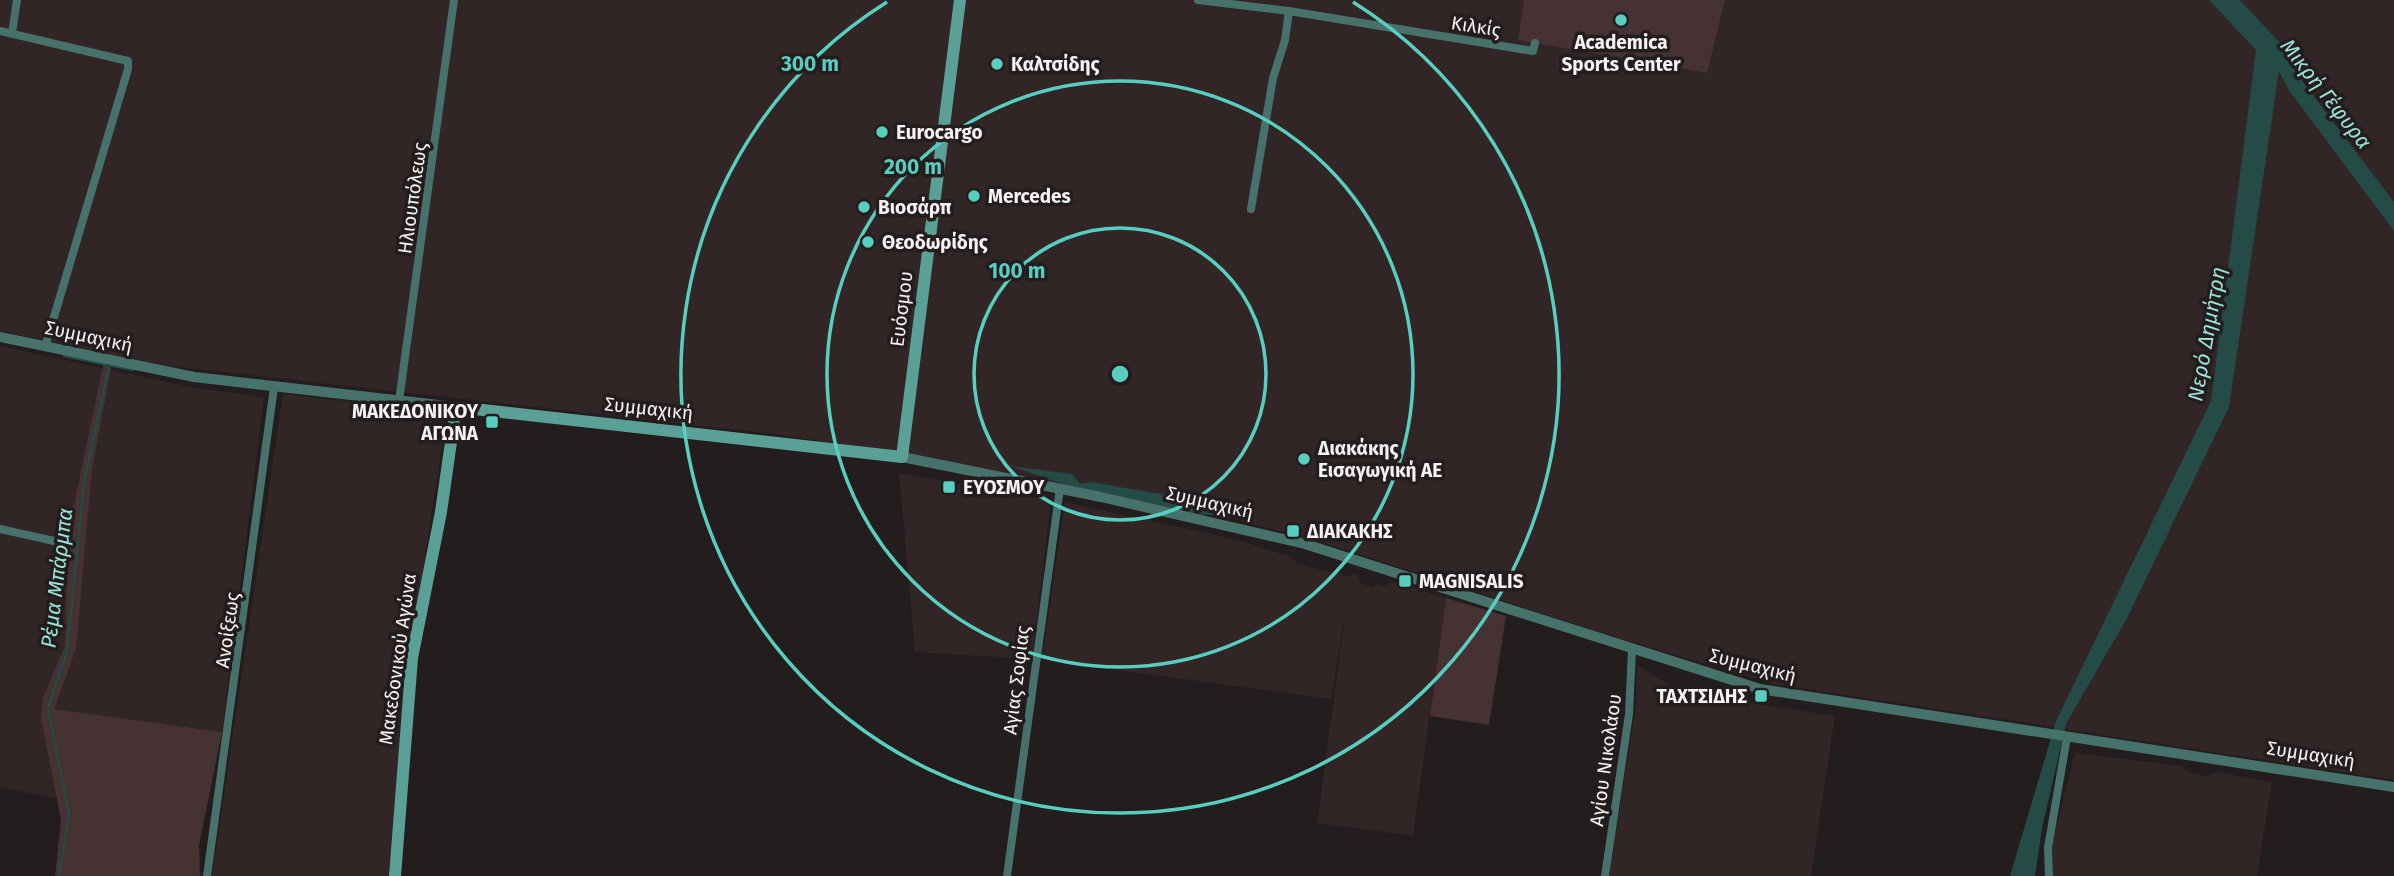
<svg xmlns="http://www.w3.org/2000/svg" width="2394" height="876" viewBox="0 0 2394 876" font-family="'Fira Sans',sans-serif">
	<rect width="100%" height="100%" fill="#231d1d"/>
	<g fill="#312525">
		<polygon points="0,0 2394,0 2394,780 1774,684 1625,640 1330,545 1220,515 911,455 776,434 168,366 0,331"/>
		<polygon points="0,346 191,387 264,397 222,732 54,709 57,798 0,788"/>
		<polygon points="283,394 447,413 400,722 391,876 212,876"/>
		<polygon points="899,473 1051,500 1032,659 915,652"/>
		<polygon points="1065,502 1234,539 1292,557 1297,564 1351,577 1352,574 1358,575 1361,584 1373,587 1376,584 1384,586 1392,582 1446,598 1413,836 1317,823 1345,616 1331,699 1042,660"/>
		<polygon points="1637,665 1667,683 1695,694 1835,716 1811,876 1609,876 1636,705"/>
		<polygon points="2075,753 2182,766 2189,773 2207,776 2216,772 2272,782 2257,876 2053,876 2053,840"/>
	</g>
	<g fill="#463233">
		<polygon points="1524,0 1725,0 1707,73 1518,40"/>
		<polygon points="104,361 112,363 92,469 76,649 54,709 222,732 199,845 200,876 55,876 61,820 41,718 43,697 65,646 68,534"/>
		<polygon points="1446,598 1506,616 1489,725 1430,716"/>
	</g>
	<g fill="#244b46">
		<polygon points="2209,0 2240,0 2280,43 2300,78 2394,202 2394,231 2288,89 2279,71 2229,407 2127,618 2066,724 2042,828 2035,876 2010,876 2056,721 2211,401 2256,50"/>
		<polygon points="1011,466 1072,474 1080,484 1091,482 1172,496 1247,518 1157,511 1080,490"/>
	</g>
	<g fill="none" stroke-linecap="round" stroke-linejoin="round">
		<g stroke="#244b46" stroke-width="2.5">
			<polyline points="64,356 133,370"/>
			<polyline points="59,876 69,814 48,708 67,651 84,482 109,366"/>
		</g>
		<g stroke="#47716b" stroke-width="8">
			<polyline points="1198,0 1289,11 1533,51 1535,43"/>
			<polyline points="0,31 128,61 128,69 45,347"/>
			<polyline points="12,33 17,0"/>
			<polyline points="1251,209 1273,78 1285,40 1289,11"/>
			<polyline points="399,401 454,0"/>
			<polyline points="0,529 54,541"/>
			<polyline points="207,876 274,387"/>
			<polyline points="1007,876 1060,488"/>
			<polyline points="1605,876 1629,714 1632,649"/>
			<polyline points="2049,876 2048,848 2067,737"/>
		</g>
		<g stroke="#47716b" stroke-width="10">
			<polyline points="0,337 194,377 456,407"/>
			<polyline points="902,457 1101,497 1305,544 1760,689 2394,787"/>
		</g>
		<polyline stroke="#5ba097" stroke-width="12" points="395,876 412,658 441,512 456,407 902,457 960,0"/>
	</g>
	<g fill="none" stroke="#58cec0" stroke-width="3.5">
		<circle cx="1120" cy="374" r="146"/>
		<circle cx="1120" cy="374" r="293"/>
		<path d="M1353 2A439 439 0 1 1 887 2"/>
	</g>
	<g fill="#58cec0" stroke="#231d1d" stroke-width="2.5">
		<circle cx="1621" cy="20" r="7"/>
		<circle cx="997" cy="64" r="7"/>
		<circle cx="882" cy="132" r="7"/>
		<circle cx="974" cy="196" r="7"/>
		<circle cx="864" cy="207" r="7"/>
		<circle cx="868" cy="242" r="7"/>
		<rect x="485" y="415" width="14" height="14" rx="3.5"/>
		<circle cx="1304" cy="459" r="7"/>
		<rect x="942" y="480" width="14" height="14" rx="3.5"/>
		<rect x="1286" y="524" width="14" height="14" rx="3.5"/>
		<rect x="1398" y="574" width="14" height="14" rx="3.5"/>
		<rect x="1754" y="689" width="14" height="14" rx="3.5"/>
	</g>
	<g text-anchor="middle" stroke-width="7" stroke-linejoin="round" paint-order="stroke">
		<g font-size="19" fill="#f6f2f2" stroke="#231d1d">
			<text transform="translate(1476 26) rotate(9)" y="7">Κιλκίς</text>
			<text transform="translate(412 198) rotate(-82)" y="7">Ηλιουπόλεως</text>
			<text transform="translate(901 309) rotate(-83)" y="7">Ευόσμου</text>
			<text transform="translate(89 336) rotate(12)" y="7">Συμμαχική</text>
			<text transform="translate(649 408) rotate(6)" y="7">Συμμαχική</text>
			<text transform="translate(1210 502) rotate(13)" y="7">Συμμαχική</text>
			<text transform="translate(227 630) rotate(-82)" y="7">Ανοίξεως</text>
			<text transform="translate(397 659) rotate(-82)" y="7">Μακεδονικού Αγώνα</text>
			<text transform="translate(1753 665) rotate(14)" y="7">Συμμαχική</text>
			<text transform="translate(1016 680) rotate(-83)" y="7">Αγίας Σοφίας</text>
			<text transform="translate(2311 754) rotate(9)" y="7">Συμμαχική</text>
			<text transform="translate(1605 760) rotate(-82)" y="7">Αγίου Νικολάου</text>
		</g>
		<g font-size="19" font-weight="bold" fill="#f6f2f2" stroke="#231d1d" text-anchor="start">
			<text x="1621" y="49" text-anchor="middle">Academica<tspan x="1621" dy="22">Sports Center</tspan></text>
			<text x="1011" y="71">Καλτσίδης</text>
			<text x="896" y="139">Eurocargo</text>
			<text x="988" y="203">Mercedes</text>
			<text x="878" y="214">Βιοσάρπ</text>
			<text x="882" y="249">Θεοδωρίδης</text>
			<text x="478" y="418" text-anchor="end">ΜΑΚΕΔΟΝΙΚΟΥ<tspan x="478" dy="22">ΑΓΩΝΑ</tspan></text>
			<text x="1318" y="455">Διακάκης<tspan x="1318" dy="22">Εισαγωγική ΑΕ</tspan></text>
			<text x="963" y="494">ΕΥΟΣΜΟΥ</text>
			<text x="1307" y="538">ΔΙΑΚΑΚΗΣ</text>
			<text x="1419" y="588">MAGNISALIS</text>
			<text x="1747" y="703" text-anchor="end">ΤΑΧΤΣΙΔΗΣ</text>
		</g>
		<g font-size="21" font-style="italic" fill="#99e3d9" stroke="#231d1d">
			<text transform="translate(2326 94) rotate(52)" y="7">Μικρή Γέφυρα</text>
			<text transform="translate(2207 334) rotate(-80)" y="7">Νερό Δημήτρη</text>
			<text transform="translate(57 578) rotate(-83)" y="7">Ρέμα Μπάρμπα</text>
		</g>
	</g>
	<circle cx="1120" cy="374" r="10" fill="#58cec0" stroke="#231d1d" stroke-width="3.5"/>
	<g font-size="21" text-anchor="middle" font-weight="bold" fill="#58cec0" stroke="#231d1d" stroke-width="7" stroke-linejoin="round" paint-order="stroke">
		<text x="810" y="71">300 m</text>
		<text x="913" y="174">200 m</text>
		<text x="1017" y="278">100 m</text>
	</g>
</svg>
